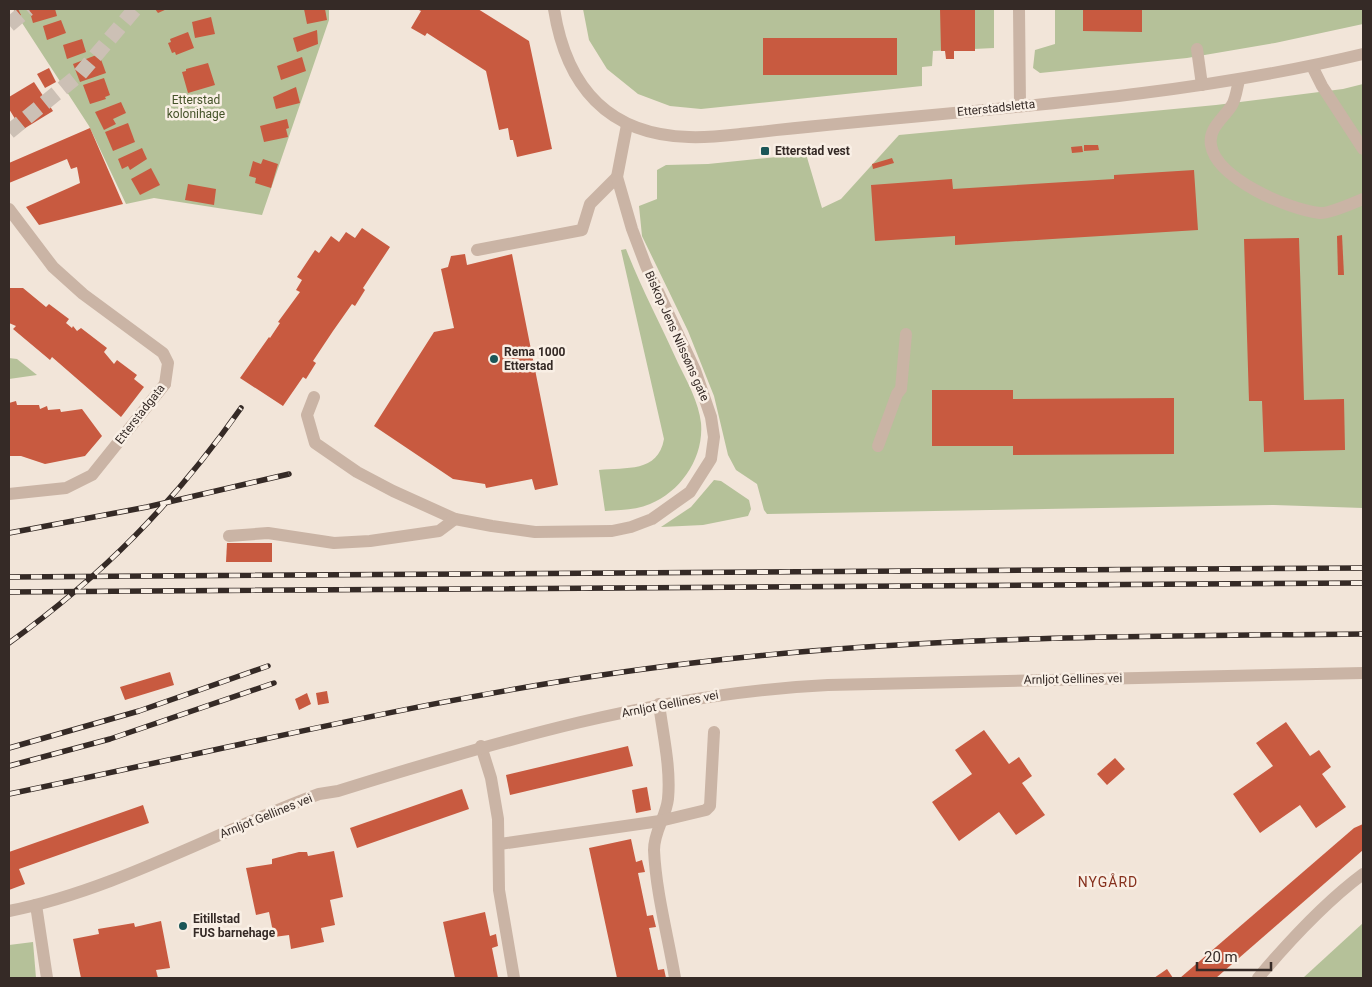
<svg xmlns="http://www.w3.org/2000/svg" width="1372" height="987" viewBox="0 0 1372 987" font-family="Roboto,sans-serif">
	<rect width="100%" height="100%" fill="#f2e5d9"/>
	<g fill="#b5c199">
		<polygon points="13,9 329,9 329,20 262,215 154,198 126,204 89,126"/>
		<polygon points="583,9 994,9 994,48 933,51 932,66 922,67 922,86 701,109 670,106 638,94 607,69 589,40"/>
		<polygon points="1055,9 1363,9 1363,24 1275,43 1187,58 1040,73 1033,68 1035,50 1055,44"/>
		<polygon points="1363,84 1363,508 1274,505 767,514 764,510 757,484 736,470 728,455 714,396 688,331 642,236 639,206 657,199 657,170 666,165 708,164 806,154 822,208 841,199 899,135 1216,105 1343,89"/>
		<path d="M626,249C641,288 661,325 678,363C687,381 699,403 701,423C704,458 681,491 650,504C636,510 620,510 605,511L599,470C626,467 658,473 664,439L621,250Z"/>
		<polygon points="9,358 17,359 37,375 9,379"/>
		<polygon points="714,480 721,481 749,500 751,509 748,516 703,525 661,527 691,507"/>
		<polygon points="1363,923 1363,978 1303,978"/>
		<polygon points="33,942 36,978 9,978 9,945"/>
	</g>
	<g fill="#c85a40">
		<polygon points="18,9 21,15 18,17 14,11"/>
		<polygon points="29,9 55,9 57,16 33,23"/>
		<polygon points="155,9 167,9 158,13"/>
		<polygon points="304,9 325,9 327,20 307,24"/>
		<polygon points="417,9 478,9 529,41 552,149 517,157 513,140 510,140 508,128 499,130 486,71 427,33 425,36 411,28 421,11"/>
		<polygon points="940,9 975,9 975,51 954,51 954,59 946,59 945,51 941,51"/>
		<polygon points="1083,9 1142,9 1142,32 1083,31"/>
		<polygon points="211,17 215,34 195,38 192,22"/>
		<polygon points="61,20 66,33 47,40 43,26"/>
		<polygon points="317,30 318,44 297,52 293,38"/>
		<polygon points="188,32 194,48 176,55 175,52 172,53 168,43 171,42 170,39"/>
		<rect x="763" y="38" width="134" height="37"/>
		<polygon points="82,39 86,52 67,59 63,45"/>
		<polygon points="99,54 106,73 80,82 73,64"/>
		<polygon points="302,57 306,71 281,80 277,66"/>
		<polygon points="208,63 215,85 188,93 182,72 186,71 186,69"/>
		<polygon points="49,68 56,82 45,88 37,74"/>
		<polygon points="104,78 110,95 105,97 106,99 90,104 83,85"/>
		<polygon points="34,82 53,111 22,130 9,109 9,97"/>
		<polygon points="296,87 300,103 276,109 273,97"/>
		<polygon points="121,102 126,113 113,119 116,124 104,130 95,112"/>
		<polygon points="287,119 289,128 286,129 288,137 264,142 260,126"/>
		<polygon points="128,123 135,142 113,151 105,132"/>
		<polygon points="90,128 123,204 39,225 26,207 80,183 77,167 71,169 67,159 9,183 9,163"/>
		<polygon points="1084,145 1098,145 1099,150 1084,151"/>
		<polygon points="1082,146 1083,152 1072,153 1071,147"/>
		<polygon points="142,148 147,159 130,170 128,166 122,169 118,159"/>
		<polygon points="892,158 894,163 873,169 872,164"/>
		<polygon points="263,159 278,164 271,188 255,183 256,178 249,176 253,161 261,164"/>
		<polygon points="151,168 160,185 140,195 131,179"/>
		<polygon points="1194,170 1198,230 955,245 955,236 875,241 871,185 952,179 953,189 1114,179 1114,175"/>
		<polygon points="188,184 216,189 214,205 185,200"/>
		<polygon points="362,228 390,247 363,288 365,290 355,306 352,304 333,331 313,361 316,363 306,379 303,377 283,406 240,378 269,337 270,338 280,323 278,322 300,292 296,290 302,280 297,277 315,250 319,253 331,236 339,242 346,232 355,238"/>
		<polygon points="1342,235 1344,275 1338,275 1337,236"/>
		<polygon points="1299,238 1304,400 1344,399 1345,450 1264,452 1262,401 1249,401 1244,239"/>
		<polygon points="465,254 467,265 512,254 558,485 535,490 532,479 486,488 485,484 453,479 374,426 434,332 454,328 441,269 448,267 451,256"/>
		<polygon points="9,288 23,288 46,307 49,304 69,319 66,323 72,328 73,326 77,331 81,328 107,348 104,352 114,364 117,360 137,375 134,379 144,387 121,417 52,357 50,360 13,329 16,326 9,323"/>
		<polygon points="932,390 1013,390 1013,399 1174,398 1174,454 1013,455 1013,446 932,446"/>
		<polygon points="16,401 17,405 39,405 40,409 47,406 48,410 60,409 61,412 82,409 102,436 85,456 45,464 21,456 9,456 9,403"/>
		<polygon points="227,543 272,543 272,562 226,562"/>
		<polygon points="170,672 174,685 125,700 120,687"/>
		<polygon points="327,691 329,703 318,705 316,693"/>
		<polygon points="307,693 311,704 299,710 295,699"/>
		<polygon points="1286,722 1310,756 1319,750 1331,767 1322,774 1346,807 1316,828 1300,805 1260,833 1233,794 1273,766 1256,743"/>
		<polygon points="984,730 1009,764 1019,757 1032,776 1022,783 1045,815 1016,835 999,812 959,841 932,802 972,774 955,750"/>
		<polygon points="628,746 633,766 510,795 506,775"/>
		<polygon points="1115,758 1125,769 1107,785 1097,774"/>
		<polygon points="647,787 651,810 636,813 632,790"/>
		<polygon points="462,789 469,809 357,848 350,828"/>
		<polygon points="143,805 149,823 19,869 25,884 9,890 9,852"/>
		<polygon points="1363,824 1363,850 1216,978 1180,978 1354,828"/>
		<polygon points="631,839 636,862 642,860 645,872 638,873 647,916 653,915 656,927 649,928 658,970 664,969 666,978 617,978 589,848"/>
		<polygon points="334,851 343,897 330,900 335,925 321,928 324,942 291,949 289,935 274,937 269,912 256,915 246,868 272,864 272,859 299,852 307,852 308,856"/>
		<polygon points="485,912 490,936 496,934 498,946 492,948 498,978 455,978 443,922"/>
		<polygon points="161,921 170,968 156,970 158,978 81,978 73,939 99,934 98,929 134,923 135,927"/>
		<polygon points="1167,969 1173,978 1154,978"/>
	</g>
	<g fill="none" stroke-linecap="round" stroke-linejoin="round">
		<g stroke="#ccc0b5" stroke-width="15" stroke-dasharray="15 8" stroke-linecap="butt">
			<polyline points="9,25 28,9"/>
			<polyline points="9,132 80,74 135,9"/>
		</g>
		<g stroke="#cab4a5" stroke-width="12">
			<polyline points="1019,9 1020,105"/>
			<polyline points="1197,49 1202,85"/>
			<polyline points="1312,66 1322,86 1363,149"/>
			<path d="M1239,80C1237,88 1236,98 1232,105C1224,118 1208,128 1211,145C1216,179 1290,210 1320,213C1329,214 1353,203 1363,199"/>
			<polyline points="477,250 582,230 590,204 617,177"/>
			<polyline points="314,397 307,415 315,443 357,472 393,491 455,519 492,526 535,532 612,531 631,527 652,519 690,492 711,459 714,437 711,417 695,370 646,266 632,229 617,177 627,125"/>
			<polyline points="878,446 897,394 901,389 906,334"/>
			<polyline points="9,494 66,488 92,475 165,384"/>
			<polyline points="229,536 268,533 334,543 370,541 439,531 455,519"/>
			<path d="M659,704C663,735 671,768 668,799C666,817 654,831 654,850C656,893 668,936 675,978"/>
			<polyline points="481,746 491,778 498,819 499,890 514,978"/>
			<polyline points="500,844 660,821 706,810 710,806 714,732"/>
			<polyline points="36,905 47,978"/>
			<path d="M1258,978C1290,940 1324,903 1363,874"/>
		</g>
		<g stroke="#cab4a5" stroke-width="12">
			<path d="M554,9C566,85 607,135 689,137C709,138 730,135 750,133C954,110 1163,102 1363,54"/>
			<polyline points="9,209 53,267 83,294 163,353 168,363 165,384"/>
			<path d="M9,911C116,890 217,831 319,794L338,791C498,741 659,693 828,685L1363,673"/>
		</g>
		<defs>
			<g id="rail">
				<polyline points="9,533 147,507 289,474"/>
				<polyline points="9,577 1363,568"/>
				<polyline points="9,592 1363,583"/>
				<path d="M9,643C103,575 174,503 241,408"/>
				<polyline points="9,748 139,711 268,666"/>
				<polyline points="9,766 110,739 274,683"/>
				<path d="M9,794C233,748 456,691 684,664C910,636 1136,636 1363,634"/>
			</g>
		</defs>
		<use href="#rail" stroke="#352a26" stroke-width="5.5"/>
		<use href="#rail" stroke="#f9efe5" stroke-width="4" stroke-dasharray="11" stroke-linecap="butt"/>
	</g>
	<g fill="#1b5657" stroke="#f9efe5" stroke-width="2">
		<rect x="760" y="146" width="10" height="10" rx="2.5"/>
		<circle cx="494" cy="359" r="5"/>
		<circle cx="183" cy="926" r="5"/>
	</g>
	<g text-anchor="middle" stroke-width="5" stroke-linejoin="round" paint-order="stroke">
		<g font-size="12" fill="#46542a" stroke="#f9efe5">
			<text x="196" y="104">Etterstad<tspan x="196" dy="14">kolonihage</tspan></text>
		</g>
		<g font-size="12" fill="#352a26" stroke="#f9efe5">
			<text transform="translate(996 108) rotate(-6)" y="4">Etterstadsletta</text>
			<text transform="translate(677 336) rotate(66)" y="4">Biskop Jens Nilssøns gate</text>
			<text transform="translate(140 414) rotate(-52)" y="4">Etterstadgata</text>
			<text transform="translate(1073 679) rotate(-1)" y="4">Arnljot Gellines vei</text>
			<text transform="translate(670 704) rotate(-11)" y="4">Arnljot Gellines vei</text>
			<text transform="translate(266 816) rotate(-22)" y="4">Arnljot Gellines vei</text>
		</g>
		<g font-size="12" font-weight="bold" fill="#352a26" stroke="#f9efe5" text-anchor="start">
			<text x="775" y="155">Etterstad vest</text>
			<text x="504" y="356">Rema 1000<tspan x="504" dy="14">Etterstad</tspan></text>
			<text x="193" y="923">Eitillstad<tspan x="193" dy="14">FUS barnehage</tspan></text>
		</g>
		<g font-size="14" letter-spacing="1" fill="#86311e" stroke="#f9efe5">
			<text x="1108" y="887">NYGÅRD</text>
		</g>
	</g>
	<rect width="1372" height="987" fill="none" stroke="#352a26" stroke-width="20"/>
	<path d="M1197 962v8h74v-8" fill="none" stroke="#352a26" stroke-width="2.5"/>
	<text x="1204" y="962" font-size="15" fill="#352a26" stroke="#f9efe5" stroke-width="4" paint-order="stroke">20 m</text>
</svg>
